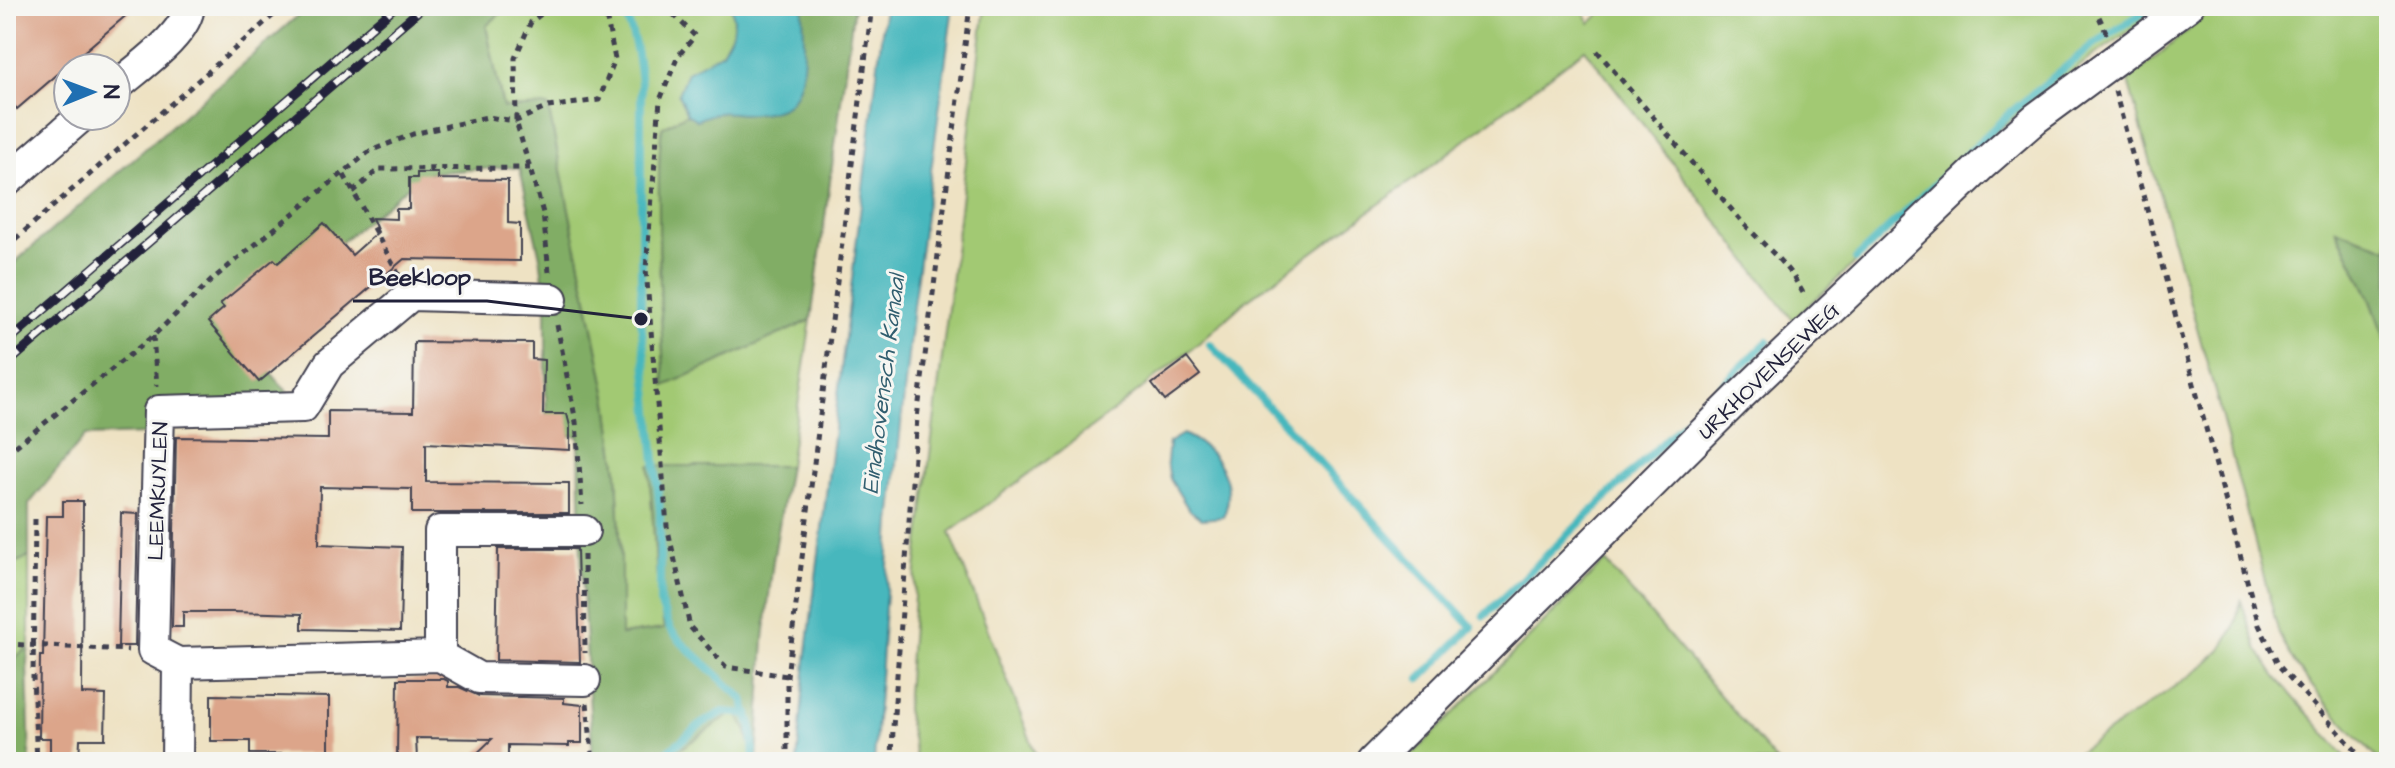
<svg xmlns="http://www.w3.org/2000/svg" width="2395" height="768" viewBox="0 0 2395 768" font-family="'Architects Daughter',sans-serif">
	<rect width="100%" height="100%" fill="#f6f6f2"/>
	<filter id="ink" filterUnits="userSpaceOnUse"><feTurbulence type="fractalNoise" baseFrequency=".0125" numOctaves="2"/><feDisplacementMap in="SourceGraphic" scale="16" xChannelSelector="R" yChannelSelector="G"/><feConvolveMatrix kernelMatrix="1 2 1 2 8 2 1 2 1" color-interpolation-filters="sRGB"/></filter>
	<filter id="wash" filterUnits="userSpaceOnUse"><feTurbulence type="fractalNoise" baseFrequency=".006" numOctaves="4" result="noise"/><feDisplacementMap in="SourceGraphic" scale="32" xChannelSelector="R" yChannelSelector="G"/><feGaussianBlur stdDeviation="1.8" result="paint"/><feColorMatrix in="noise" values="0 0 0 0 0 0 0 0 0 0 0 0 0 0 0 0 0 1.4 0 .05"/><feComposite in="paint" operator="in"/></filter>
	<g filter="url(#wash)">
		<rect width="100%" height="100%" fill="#eee2c3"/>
		<g fill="#a2c973" stroke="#627657" stroke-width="2">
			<path d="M509,6H731L734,19L733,32L722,52L709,60L678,94L687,114L662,128C658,157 659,186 659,216C659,272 661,328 665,385L811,320L789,466L649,467L658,592L665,629L620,635L621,557L617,472L608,402L548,107L503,108L486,26Z"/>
			<polygon points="985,6 1581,6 1590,23 1609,6 2167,6 2090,58 1999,130 1793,320 1585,49 1418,176 1247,300 1200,342 1110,414 950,532 1039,762 917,762 906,709 916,569"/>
			<path d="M2216,6H2389V249L2336,230L2370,298L2389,350V762H2381C2344,723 2302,683 2279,634L2215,392L2128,81Z"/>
			<polygon points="29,557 29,647 9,662 6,673 6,566"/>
			<polygon points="1605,561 1777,762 1405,762"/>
			<polygon points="2241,601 2257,648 2275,676 2350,762 2064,762 2200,669 2221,649 2234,628"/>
			<polygon points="735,710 747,731 754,762 662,762"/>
		</g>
		<g fill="#81ad65" stroke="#526850" stroke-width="2">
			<polygon points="309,6 509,6 486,26 503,108 548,106 608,402 617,472 621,557 621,635 664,629 658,592 649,466 789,466 773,561 764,639 757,762 754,762 747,731 735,711 662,762 593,762 581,557 579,436 547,435 546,430 546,300 540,257 520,169 508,167 429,173 406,188 351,234 239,332 241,338 291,396 237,399 146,434 85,436 29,504 29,557 6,566 6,270"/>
			<path d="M803,6H854L811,320L665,386C661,328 659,271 659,214C659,185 658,156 662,128L687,114L697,120L717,111H726L803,49Z"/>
			<polygon points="2336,229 2389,249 2389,350 2370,298"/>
			<polygon points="29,647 27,662 30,762 6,762 6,673 9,662"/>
		</g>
		<g fill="#47b7bd" stroke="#346c7c" stroke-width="2">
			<path d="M731,6H803C803,33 810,84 788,104C780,111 763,113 752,114C725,115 726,107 697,120L687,114L678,94L687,72L722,52L733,32L734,19Z"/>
			<polygon points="885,6 953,6 913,306 891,523 874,762 797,762 806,660"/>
			<path d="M1183,434C1215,448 1239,482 1223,517L1202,519L1189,510L1170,479L1167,462L1169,442Z"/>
		</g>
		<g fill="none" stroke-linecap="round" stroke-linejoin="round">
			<g stroke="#47b7bd" stroke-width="8">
				<path d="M621,6C634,31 638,55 641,83V319L660,512V602L670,629L682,643L743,699L752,728L754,762"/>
				<polyline points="1856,259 2011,112 2091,46 2154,6"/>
				<polyline points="1210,344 1472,627 1420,679"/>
				<polyline points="1484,616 1768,341"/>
				<polyline points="655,762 701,724 723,712 748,714"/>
			</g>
		</g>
		<g id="blocks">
			<g fill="#dca58a">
				<polygon points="6,6 137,6 17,109 6,97"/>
				<polygon points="417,173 438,173 438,179 508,180 508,223 520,224 520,261 404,259 259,382 208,322 224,308 220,304 274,259 278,263 324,223 352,255 378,232 372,218 396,219 396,209 409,209 409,178 417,178"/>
				<polygon points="414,342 532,343 532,359 544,360 543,414 567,414 570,426 570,450 426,443 426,482 569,483 569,513 412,513 412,489 320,487 319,544 402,547 400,631 302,629 302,614 232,612 183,612 183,627 172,627 176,437 328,439 328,411 413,412"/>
				<polygon points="1187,358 1200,375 1165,401 1152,384"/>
				<polygon points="63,501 83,501 82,694 106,695 105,739 80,739 79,761 50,761 50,738 39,738 40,656 43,656 46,516 63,516"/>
				<polygon points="121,513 138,514 135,646 118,646"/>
				<polygon points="498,549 577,549 580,662 496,660"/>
				<polygon points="398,679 444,679 448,681 448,687 459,687 479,696 564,698 564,703 582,705 582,743 569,743 569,746 508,745 508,762 468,762 492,739 416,738 417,759 397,759"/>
				<polygon points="211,695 329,697 329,754 250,754 250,741 211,741"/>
			</g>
		</g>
	</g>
	<g filter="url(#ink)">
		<use href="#blocks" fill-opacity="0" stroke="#413f4f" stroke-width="2"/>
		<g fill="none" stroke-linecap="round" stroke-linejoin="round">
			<defs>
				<g id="minor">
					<path d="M116,87C137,68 187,35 189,6"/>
					<polyline points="6,182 82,116"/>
					<polyline points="552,299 411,295 329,364 303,407 159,411 153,650 178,663 440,656 479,678 585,680"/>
					<polyline points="440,656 440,531 584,531"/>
					<polyline points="177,762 178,663"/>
					<polyline points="1373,762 1741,395 1982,165 2036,118 2188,6"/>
				</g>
			</defs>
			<use href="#minor" stroke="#413f4f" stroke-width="34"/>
			<g stroke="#413f4f" stroke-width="5" stroke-dasharray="6 6" stroke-linecap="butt">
				<polyline points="665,6 695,36 678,56 660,100 646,269 667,526 690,627 726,667 787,676"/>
				<polyline points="2094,6 2106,32 2109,30"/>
				<polyline points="1597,51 1743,223 1776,256 1793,276 1806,298"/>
				<polyline points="2115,91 2259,625 2279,666 2366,762"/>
				<polyline points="344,175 399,275"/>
				<polyline points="353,192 379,169 530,168"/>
				<polyline points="6,247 284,6"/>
				<polyline points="549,272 543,213 516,121 515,58 531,22 551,6"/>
				<polyline points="557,325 576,422 582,505"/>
				<polyline points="153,336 157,386"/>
				<polyline points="6,454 153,336 214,278 370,151 413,134 487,117 516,121 548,107 599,100 615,59 604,6"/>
				<polyline points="35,519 33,677 37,762"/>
				<polyline points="584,555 585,653"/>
				<polyline points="6,644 128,650"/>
				<polyline points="587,703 593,762"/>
				<polyline points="787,762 787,676 872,6"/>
				<polyline points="892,762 893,727 917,418 970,6"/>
			</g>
			<use href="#minor" stroke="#fff" stroke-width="30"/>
			<defs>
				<g id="rail">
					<polyline points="6,343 396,6"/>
					<polyline points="6,365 424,6"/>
				</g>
			</defs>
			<use href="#rail" stroke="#22223b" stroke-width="9"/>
			<use href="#rail" stroke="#f6f6f2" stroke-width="6" stroke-dasharray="18" stroke-linecap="butt"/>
		</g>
	</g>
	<g text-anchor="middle" stroke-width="6" stroke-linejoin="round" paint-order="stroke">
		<g font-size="22" fill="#22223b" stroke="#f6f6f2">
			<text transform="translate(1768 370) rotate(-44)" y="8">URKHOVENSEWEG</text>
			<text transform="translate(157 491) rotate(-88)" y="8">LEEMKUYLEN</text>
		</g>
		<g font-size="24" font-style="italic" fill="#315e6f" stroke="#f6f6f2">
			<text transform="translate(883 384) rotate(-83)" y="8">Eindhovensch Kanaal</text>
		</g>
	</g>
	<path fill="none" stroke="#22223b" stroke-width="3" d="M641 319L487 301H353"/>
	<circle fill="#22223b" stroke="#f6f6f2" stroke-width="3" cx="641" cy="319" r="8"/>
	<g font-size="24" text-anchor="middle" font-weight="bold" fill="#22223b" stroke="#f6f6f2" stroke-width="6" stroke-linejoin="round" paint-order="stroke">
		<text x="420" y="285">Beekloop</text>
	</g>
	<rect width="2395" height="768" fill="none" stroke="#f6f6f2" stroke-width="32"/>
	<g transform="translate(92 92) rotate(89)"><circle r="38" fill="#f6f6f2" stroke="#a1a1a9" stroke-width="2"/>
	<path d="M0-6L14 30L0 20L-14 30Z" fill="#1f6fb2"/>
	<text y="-12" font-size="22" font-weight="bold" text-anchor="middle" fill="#22223b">N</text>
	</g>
</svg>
